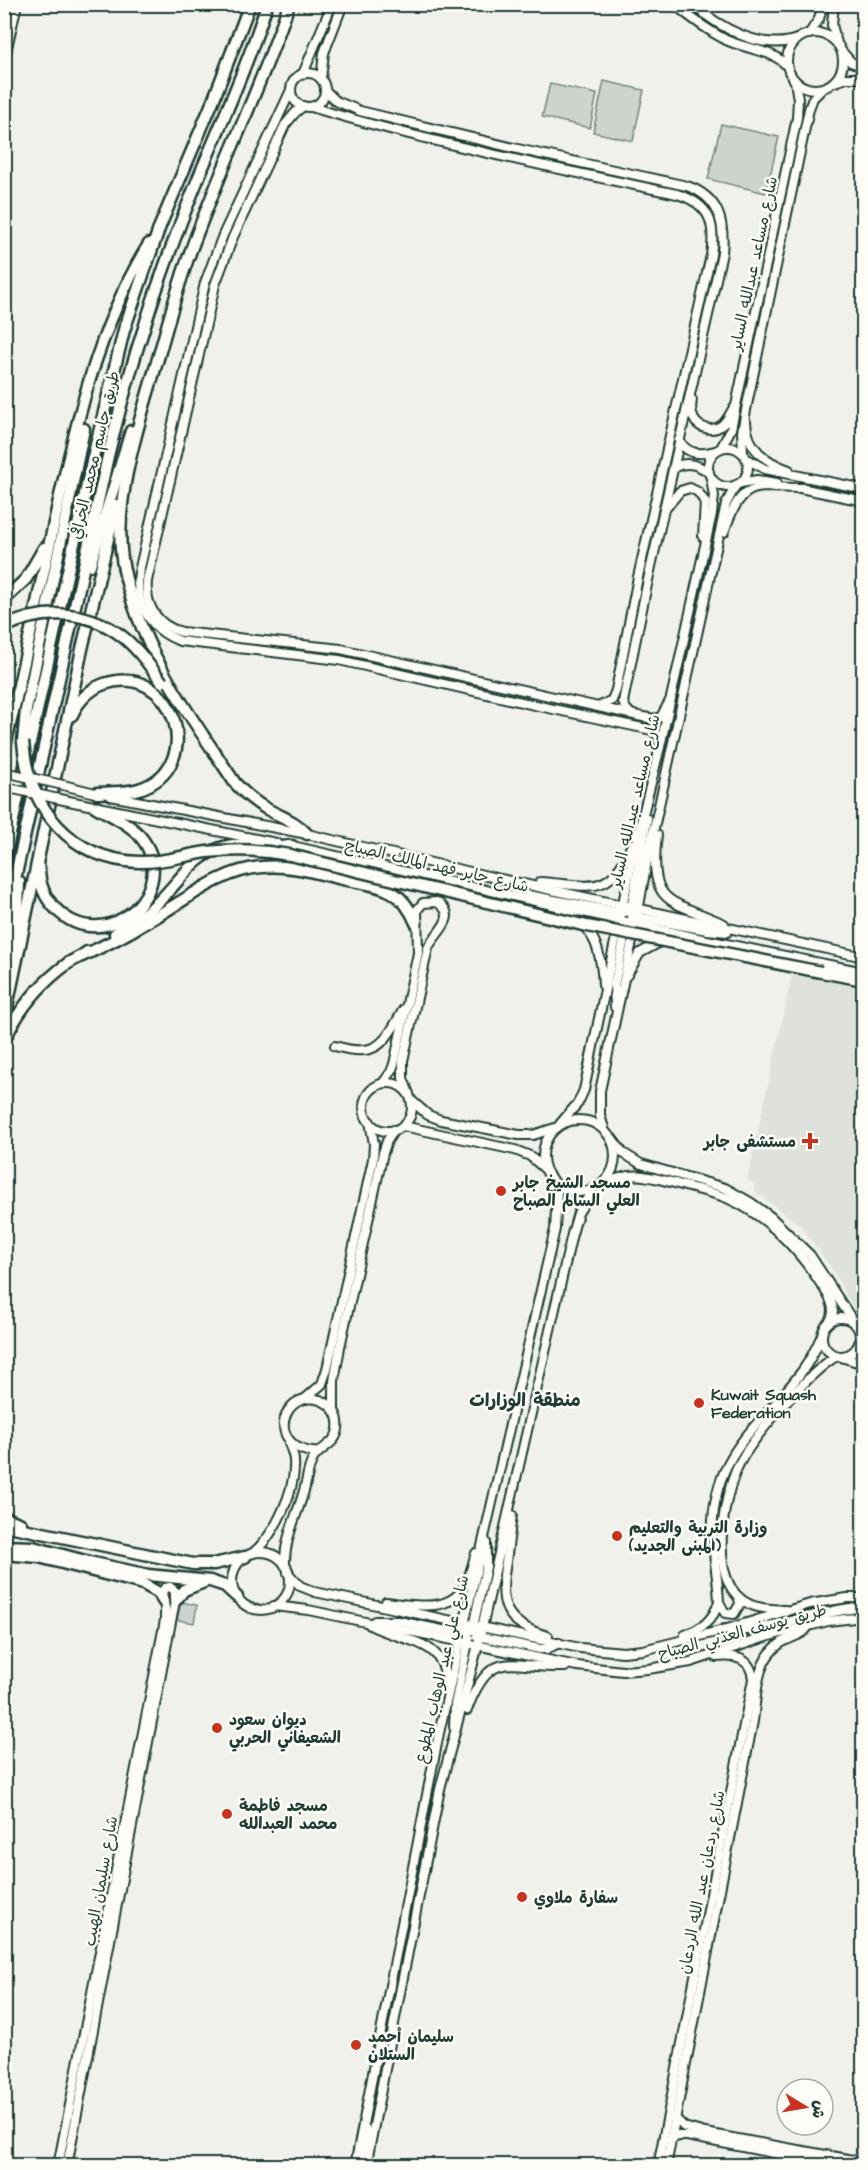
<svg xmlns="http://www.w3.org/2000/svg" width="868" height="2170" viewBox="0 0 868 2170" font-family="'Architects Daughter','Playpen Sans Arabic',sans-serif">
	<rect width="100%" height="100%" fill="#f0f1eb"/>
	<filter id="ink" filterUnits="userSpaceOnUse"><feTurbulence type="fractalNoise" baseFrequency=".0167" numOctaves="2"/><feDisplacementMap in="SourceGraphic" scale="12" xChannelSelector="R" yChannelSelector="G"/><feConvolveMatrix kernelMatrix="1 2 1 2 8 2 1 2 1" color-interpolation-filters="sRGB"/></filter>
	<g filter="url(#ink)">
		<polygon fill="#dfe2dc" points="804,972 863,984 863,1317 853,1308 832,1269 800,1225 758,1194 754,1188 755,1183 747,1181 792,975 803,977"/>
		<g fill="#cdd3cd" stroke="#768880" stroke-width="1.5">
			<polygon points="604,81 644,90 633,141 593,132"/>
			<polygon points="550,84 597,94 590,128 542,117"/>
			<polygon points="721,124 779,137 766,193 708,179"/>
			<polygon points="181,1602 197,1605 194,1623 177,1620"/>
		</g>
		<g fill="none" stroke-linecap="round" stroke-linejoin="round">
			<defs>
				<g id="minor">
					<path d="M674,4C691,18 707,30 726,40C745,49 774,50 787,66"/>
					<path d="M692,4C719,27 761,52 797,39"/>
					<polyline points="834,4 832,25 837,43"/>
					<polyline points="4,33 11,4"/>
					<circle cx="815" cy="61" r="28"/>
					<polyline points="809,34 819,19 823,4"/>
					<polyline points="843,53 851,62 864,67"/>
					<polyline points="4,61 17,4"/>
					<circle cx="308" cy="90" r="17"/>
					<polyline points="303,74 332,4"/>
					<polyline points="321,79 324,53 343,4"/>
					<polyline points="835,82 846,78 864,78"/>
					<path d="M291,90L223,235L205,283L139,572C134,603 150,630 180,641L339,660L539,706L652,730L659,737L660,747"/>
					<path d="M325,90L336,101L360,111L522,150L687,186C719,197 725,222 722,253L648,580L623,702L626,709L631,714"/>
					<path d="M303,106L295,113L285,125L233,237L215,285L147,581C145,606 157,626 182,632L341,649L643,717L655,719L661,717L671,699"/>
					<path d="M311,107C431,143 554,168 677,194C710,204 716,223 711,255L638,577L616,690L612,700L600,706"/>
					<path d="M692,400C691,404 691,410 692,414C695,428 712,433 722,425C727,421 730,414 733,409"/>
					<path d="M746,422C747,449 766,462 789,470"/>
					<path d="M679,440C687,455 701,455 715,451"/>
					<circle cx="728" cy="467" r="20"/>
					<polyline points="721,448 731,429 797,118 798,99 795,81"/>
					<polyline points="743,452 742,432 747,405 809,109 813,98 822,89"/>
					<polyline points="747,459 765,469 864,489"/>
					<path d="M673,468C686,461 697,464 709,472"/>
					<polyline points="741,483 757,480 777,483"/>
					<polyline points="800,488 864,501"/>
					<polyline points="666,508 680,491 690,488 698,492 705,502 703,537"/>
					<path d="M724,532C743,477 754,488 805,488"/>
					<polyline points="63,785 99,794"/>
					<polyline points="111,796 307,834 496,878 864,957"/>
					<polyline points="59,799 276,843"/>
					<path d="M657,835C648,907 670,899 724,924"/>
					<polyline points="288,845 702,939 864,972"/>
					<path d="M540,882C589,885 610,899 632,844"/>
					<polyline points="528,895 622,913 638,908"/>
					<path d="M560,909C594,927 601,947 603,985"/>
					<polyline points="631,910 647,819"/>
					<polyline points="632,916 707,930 727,932"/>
					<polyline points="627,975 640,953 662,941"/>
					<polyline points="615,1007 614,986 626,930"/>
					<path d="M335,1046C376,1058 384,1045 403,1010"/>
					<circle cx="388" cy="1107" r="24"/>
					<path d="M383,1083L391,1072L394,1064L418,953L417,910L423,903L437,902C461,917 435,932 428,948L403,1061V1078L409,1094"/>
					<polyline points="412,1101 428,1115 441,1120 519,1135 533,1135 555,1128"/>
					<circle cx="579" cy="1156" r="36"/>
					<polyline points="560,1124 578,1103 584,1090 635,846 660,747 712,514 714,496 711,478"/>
					<polyline points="403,1126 515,1150 530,1156 545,1169"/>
					<polyline points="604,1128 600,1116 600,1091 636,923 648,855 726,504 736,485"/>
					<polyline points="612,1138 623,1153 641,1164 725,1188 750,1202 771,1217 810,1255 853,1321"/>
					<path d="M603,1184C635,1170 646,1176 678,1184C695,1189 711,1192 727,1198C766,1215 798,1249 821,1284C828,1294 838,1309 830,1321"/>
					<circle cx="841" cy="1337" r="19"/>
					<polyline points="841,1357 864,1364"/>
					<polyline points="305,1399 322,1384 327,1369 373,1159 374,1144 370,1122"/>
					<polyline points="334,1409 334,1381 340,1347 383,1153 387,1141 394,1130"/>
					<path d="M512,1515C510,1531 508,1547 506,1562C498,1604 504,1624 548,1636"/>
					<circle cx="261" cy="1581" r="29"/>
					<path d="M253,1553C275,1535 296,1490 294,1461C294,1455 291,1449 289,1443"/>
					<path d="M285,1565C284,1540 296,1518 303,1494C307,1483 307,1470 313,1459C320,1447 336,1445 338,1429C342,1400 303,1387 288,1411C275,1433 295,1454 318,1452"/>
					<polyline points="288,1573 300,1586 315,1592 580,1648 623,1652 643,1650 724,1630 810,1604 847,1598 864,1598"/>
					<path d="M739,1598L740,1604L734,1614L725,1613L719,1602C718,1575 711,1548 713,1520C718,1444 767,1422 805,1367C812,1357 817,1346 822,1335"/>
					<path d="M386,1602C415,1605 453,1615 467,1581C471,1572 473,1562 476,1553"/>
					<polyline points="274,1606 308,1610 577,1666 623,1671 648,1669 691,1662 769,1636 828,1621 864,1617"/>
					<path d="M785,1610C770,1609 753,1609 741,1599C709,1574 723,1496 739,1464C753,1437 811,1370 837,1356"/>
					<polyline points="375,1621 399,1621 461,1634 481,1627"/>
					<path d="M370,1625C403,1643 451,1638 445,1690"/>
					<polyline points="473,1627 486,1567 486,1542"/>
					<path d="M685,1635C703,1628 713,1620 719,1602"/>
					<polyline points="477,1636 540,1649 547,1649 559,1643"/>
					<path d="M467,1710C491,1645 511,1669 565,1667"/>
					<polyline points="454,1727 455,1704 469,1638"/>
					<polyline points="675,2118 684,2127 705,2133 864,2162"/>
					<polyline points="671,2139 677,2136 687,2136 839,2166"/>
					<polyline points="58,2166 165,1620 165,1608 162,1592 165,1588 170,1587 175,1591 175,1601 67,2166"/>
					<polyline points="355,2166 439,1733 555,1229 557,1192 552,1181"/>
					<polyline points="361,2166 366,2140 365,2128"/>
					<polyline points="366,2166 440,1789 478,1645 572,1234 578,1213 592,1191"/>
					<path d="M658,2166L753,1679C751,1657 734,1655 716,1657"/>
					<path d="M666,2166L753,1721C757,1694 755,1660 781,1643C789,1637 804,1636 808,1626"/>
				</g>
				<path id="major" d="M724,1630C772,1633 816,1610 864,1607"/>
				<g id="highway">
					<path d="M289,4C261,88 221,167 191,250C175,293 165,336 152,379C135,437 111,510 124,570C138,639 178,699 217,756C223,765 229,774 235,783C244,793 256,803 267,809C281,817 296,821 307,834"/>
					<polyline points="90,565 131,431"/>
					<polyline points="4,600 26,579 44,548"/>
					<path d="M72,715C78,701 90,689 104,684C174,660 208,767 139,789C126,793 111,792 97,793"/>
					<polyline points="23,742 26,710 84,429"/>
					<path d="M4,750C22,674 38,598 54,523C75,427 97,328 149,244"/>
					<polyline points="4,816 16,779"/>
					<polyline points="4,861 94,453 124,330 160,226 213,101 250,4"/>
					<path d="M39,868C39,884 44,897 56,909C106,960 185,887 139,835C127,822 110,815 96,807"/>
					<path d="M4,929L108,456C131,361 161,269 198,179C222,121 248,64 267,4"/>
					<path d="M115,934C128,924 142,917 153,907C178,885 192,854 227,846C249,841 271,850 292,846"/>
					<path d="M82,956C109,944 134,930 159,915C191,896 223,870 262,867C291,864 319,874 347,880C382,887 401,887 416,923"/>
					<polyline points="821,972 864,980"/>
					<polyline points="5,985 18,909 19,882"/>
					<polyline points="4,1021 82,649 116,505"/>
					<path d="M4,1041C18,1010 40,984 67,964C73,960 81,957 87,952"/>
					<polyline points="4,1517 21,1524"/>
					<polyline points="4,1525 193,1564 214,1564 245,1557"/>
					<polyline points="4,1546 33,1547 89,1562 148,1575 210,1581 225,1586 237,1597"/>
					<polyline points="4,1554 39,1557 143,1584 159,1593 163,1601"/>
					<polyline points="175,1601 184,1590 204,1582"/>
				</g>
			</defs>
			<use href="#minor" stroke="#1f3d34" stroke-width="12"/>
			<use href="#major" stroke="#1f3d34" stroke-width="14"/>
			<use href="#highway" stroke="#1f3d34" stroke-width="15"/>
			<use href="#minor" stroke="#fdfcf7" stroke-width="8"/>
			<use href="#major" stroke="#fdfcf7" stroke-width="9"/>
			<use href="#highway" stroke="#fdfcf7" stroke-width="10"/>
			<defs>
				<g id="minor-bridge">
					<polyline points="4,772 63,785"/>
					<polyline points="4,787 59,799"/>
				</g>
				<g id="highway-bridge">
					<path d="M4,627C41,609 85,609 119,634C136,646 149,665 162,682"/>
					<path d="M23,742C28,807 71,860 139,862C163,863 184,855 207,852C235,849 263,850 290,855L587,926L821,972"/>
				</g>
			</defs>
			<use href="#minor-bridge" stroke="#1f3d34" stroke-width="12" stroke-linecap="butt"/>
			<use href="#highway-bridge" stroke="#1f3d34" stroke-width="15" stroke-linecap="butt"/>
			<use href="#minor-bridge" stroke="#fdfcf7" stroke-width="8"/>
			<use href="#highway-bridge" stroke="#fdfcf7" stroke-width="10"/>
		</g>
	</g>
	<g fill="#c8321e" stroke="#fdfcf7" stroke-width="2">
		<path d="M807 1132h6v6h6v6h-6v6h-6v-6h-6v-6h6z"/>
		<circle cx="501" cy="1191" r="6"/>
		<circle cx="699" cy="1403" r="6"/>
		<circle cx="617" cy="1536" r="6"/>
		<circle cx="217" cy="1728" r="6"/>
		<circle cx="227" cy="1814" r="6"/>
		<circle cx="522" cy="1897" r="6"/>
		<circle cx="356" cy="2045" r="6"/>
	</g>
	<g text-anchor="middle" stroke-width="5" stroke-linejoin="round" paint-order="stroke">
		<g font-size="16" fill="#1f3d34" stroke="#fdfcf7">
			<text transform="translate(753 263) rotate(-78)" y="6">شارع مساعد عبدالله الساير</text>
			<text transform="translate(94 455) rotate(-77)" y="6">طريق جاسم محمد الخرافي</text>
			<text transform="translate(634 801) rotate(-77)" y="6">شارع مساعد عبدالله الساير</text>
			<text transform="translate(437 865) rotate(13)" y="6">شارع جابر فهد المالك الصباح</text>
			<text transform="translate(742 1631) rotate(-15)" y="6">طريق يوسف العذبي الصباح</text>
			<text transform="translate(441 1669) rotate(-77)" y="6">شارع علي عبد الوهاب المطوع</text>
			<text transform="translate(100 1881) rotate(-80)" y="6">شارع سليمان الهيب</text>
			<text transform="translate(701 1882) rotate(-79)" y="6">شارع ردعان عبد الله الردعان</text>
		</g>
		<g font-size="16" font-weight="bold" fill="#1f3d34" stroke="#fdfcf7" text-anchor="start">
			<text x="796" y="1147" text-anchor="end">مستشفى جابر</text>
			<text x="513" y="1188">مسجد الشيخ جابر<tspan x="513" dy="18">العلي السالم الصباح</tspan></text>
			<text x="711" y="1400">Kuwait Squash<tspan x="711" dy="18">Federation</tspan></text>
			<text x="629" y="1533">وزارة التربية والتعليم<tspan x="629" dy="18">(المبنى الجديد)</tspan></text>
			<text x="229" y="1725">ديوان سعود<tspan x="229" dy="18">الشعيفاني الحربي</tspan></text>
			<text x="239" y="1811">مسجد فاطمة<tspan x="239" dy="18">محمد العبدالله</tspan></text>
			<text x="534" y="1903">سفارة ملاوي</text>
			<text x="368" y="2042">سليمان أحمد<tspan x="368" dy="18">الستلان</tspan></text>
		</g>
		<g font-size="18" font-weight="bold" fill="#1f3d34" stroke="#fdfcf7">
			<text x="525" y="1406">منطقة الوزارات</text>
		</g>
	</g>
	<rect width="868" height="2170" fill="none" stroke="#fdfcf7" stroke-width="24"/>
	<rect x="12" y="12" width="844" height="2146" fill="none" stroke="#1f3d34" stroke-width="2" filter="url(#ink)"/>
	<g transform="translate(805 2107) rotate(101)"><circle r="28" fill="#fdfcf7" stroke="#a4b0a9" stroke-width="1.5"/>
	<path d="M0-4.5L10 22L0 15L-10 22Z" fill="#c8321e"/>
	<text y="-9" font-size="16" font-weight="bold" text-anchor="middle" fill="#1f3d34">ش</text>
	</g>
</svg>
